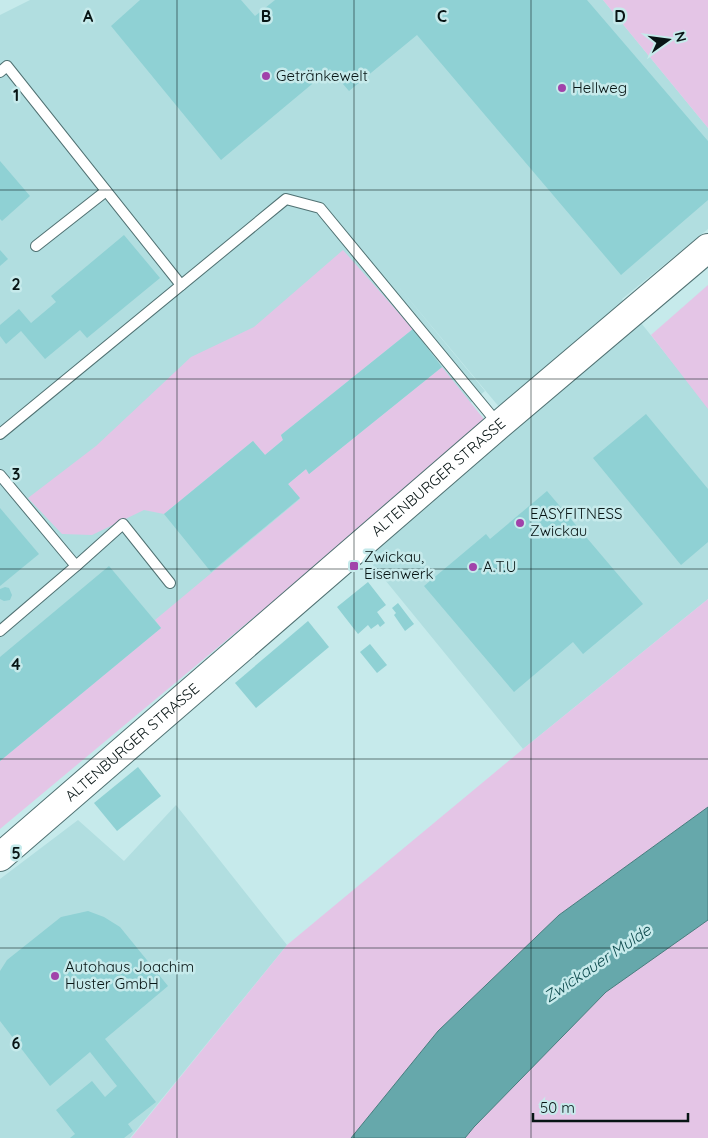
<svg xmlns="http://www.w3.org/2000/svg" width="708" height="1138" viewBox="0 0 708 1138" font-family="Quicksand,sans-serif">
	<rect width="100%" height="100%" fill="#c6eaeb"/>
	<g fill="#b1dee0">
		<polygon points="30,0 603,0 708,128 708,229 622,299 708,407 708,599 523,749 350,537 500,408 393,280 485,391 0,793 0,15"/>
		<polygon points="176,805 287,945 130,1138 0,1138 0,879 78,820 124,861"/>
	</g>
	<g fill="#e4c5e6">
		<polygon points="603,0 708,0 708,128"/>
		<polygon points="343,250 413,329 281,435 283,440 265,455 253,441 164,514 144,510 92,535 62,534 28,498 96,446 191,357 254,327"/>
		<polygon points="708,285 708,409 651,335"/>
		<polygon points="442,367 487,423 0,829 0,761 161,628 155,620 300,499 288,484 306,469 309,474"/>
		<polygon points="708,599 708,807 559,915 438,1031 351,1138 131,1138 287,945 523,749"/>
		<polygon points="708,920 708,1138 465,1138 474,1127 606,992"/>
	</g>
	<polygon fill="#66a8ab" stroke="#4a7c7e" points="708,807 708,920 606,992 474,1127 465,1138 351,1138 438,1031 559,915"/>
	<g fill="#8fd1d4">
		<polygon points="140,0 241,0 255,16 275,0 587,0 708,141 708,200 621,275 417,35 349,91 330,69 221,160 111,26"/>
		<polygon points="0,161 30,196 2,221 0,219"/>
		<polygon points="124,235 160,278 87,338 80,330 45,359 21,331 6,344 0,336 0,325 19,309 31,323 56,302 51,296"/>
		<polygon points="0,250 8,259 0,266"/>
		<polygon points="413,329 442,367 309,474 306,469 288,484 300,498 211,572 164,514 253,441 265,455 283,440 281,435"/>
		<polygon points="646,414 708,489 708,542 681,565 593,458"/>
		<polygon points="547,491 643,604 583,654 573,642 514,692 424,586 486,534 490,539"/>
		<polygon points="0,508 39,554 0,586"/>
		<polygon points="109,566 161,628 0,761 0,657"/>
		<polygon points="368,582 386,605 377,612 385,623 380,627 378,624 371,629 368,625 358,634 337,607"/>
		<polygon points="5,587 9,588 12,595 10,600 4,601 0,599 0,589"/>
		<polygon points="398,603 414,624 405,631 394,615 396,613 392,608"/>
		<polygon points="308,621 329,647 256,708 235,683"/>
		<polygon points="370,644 387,665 377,673 360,652"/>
		<polygon points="138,767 161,796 117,831 94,803"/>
		<polygon points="88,911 104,917 120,927 168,986 105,1039 156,1102 128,1124 133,1131 124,1138 70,1138 75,1134 56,1110 92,1081 105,1097 117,1086 90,1052 50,1086 0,1021 0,971 7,960 61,917"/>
	</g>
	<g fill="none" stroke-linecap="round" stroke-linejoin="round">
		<defs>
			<g id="lane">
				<polyline points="0,72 7,66 181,285"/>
				<polyline points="36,246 106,191"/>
				<polyline points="0,434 286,199 320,208 499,425"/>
				<polyline points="0,475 76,566 123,524 170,583"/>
				<polyline points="0,631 76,566"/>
			</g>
			<g id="secondary">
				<path id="s1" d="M0,857L499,425L708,248"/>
			</g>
		</defs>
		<use href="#lane" stroke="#507172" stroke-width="12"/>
		<use href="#secondary" stroke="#507172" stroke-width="30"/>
		<use href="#lane" stroke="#fff" stroke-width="10"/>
		<use href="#secondary" stroke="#fff" stroke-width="28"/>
	</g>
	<path fill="none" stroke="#081515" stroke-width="1" stroke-opacity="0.55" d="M177,0V1138M354,0V1138M531,0V1138M0,190H708M0,379H708M0,569H708M0,759H708M0,948H708"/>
	<g fill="#a142aa" stroke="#c6eaeb" stroke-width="2">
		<circle cx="266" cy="76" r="5"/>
		<circle cx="562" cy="88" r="5"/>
		<circle cx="520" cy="523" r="5"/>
		<rect x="349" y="561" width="10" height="10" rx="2.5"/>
		<circle cx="473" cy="567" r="5"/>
		<circle cx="55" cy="976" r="5"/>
	</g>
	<g text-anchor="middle" stroke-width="5" stroke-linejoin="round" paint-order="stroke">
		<g font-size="15" fill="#081515" stroke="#c6eaeb" text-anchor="start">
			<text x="276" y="81">Getränkewelt</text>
			<text x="572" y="93">Hellweg</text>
			<text x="530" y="519">EASYFITNESS<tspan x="530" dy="17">Zwickau</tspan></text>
			<text x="364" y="562">Zwickau,<tspan x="364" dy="17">Eisenwerk</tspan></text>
			<text x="483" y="572">A.T.U</text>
			<text x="65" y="972">Autohaus Joachim<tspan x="65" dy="17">Huster GmbH</tspan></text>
		</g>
		<g font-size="15" fill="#081515" stroke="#c6eaeb">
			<text dy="5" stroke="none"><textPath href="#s1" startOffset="580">ALTENBURGER STRASSE</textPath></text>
			<text dy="5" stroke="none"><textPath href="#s1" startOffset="175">ALTENBURGER STRASSE</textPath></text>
		</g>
		<g font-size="16" font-style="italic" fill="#0d4a4d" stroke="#c6eaeb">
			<text transform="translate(597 963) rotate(-34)" y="6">Zwickauer Mulde</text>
		</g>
	</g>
	<g font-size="16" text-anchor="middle" font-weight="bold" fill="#081515" stroke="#c6eaeb" stroke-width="5" stroke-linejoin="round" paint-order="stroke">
		<text x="88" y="22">A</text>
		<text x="266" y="22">B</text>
		<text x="442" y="22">C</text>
		<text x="620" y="22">D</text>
		<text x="16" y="101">1</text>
		<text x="16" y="290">2</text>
		<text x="16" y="480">3</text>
		<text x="16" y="670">4</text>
		<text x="16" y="859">5</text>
		<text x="16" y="1049">6</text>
	</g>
	<g transform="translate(668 40) rotate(76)" stroke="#c6eaeb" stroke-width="4" paint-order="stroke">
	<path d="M0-4L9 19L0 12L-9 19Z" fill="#081515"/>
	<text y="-8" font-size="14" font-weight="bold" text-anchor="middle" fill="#081515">N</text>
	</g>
	<path d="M533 1113v8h155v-8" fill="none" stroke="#081515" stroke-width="2.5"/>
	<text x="540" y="1113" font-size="15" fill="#081515" stroke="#c6eaeb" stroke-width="4" paint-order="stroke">50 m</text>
</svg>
